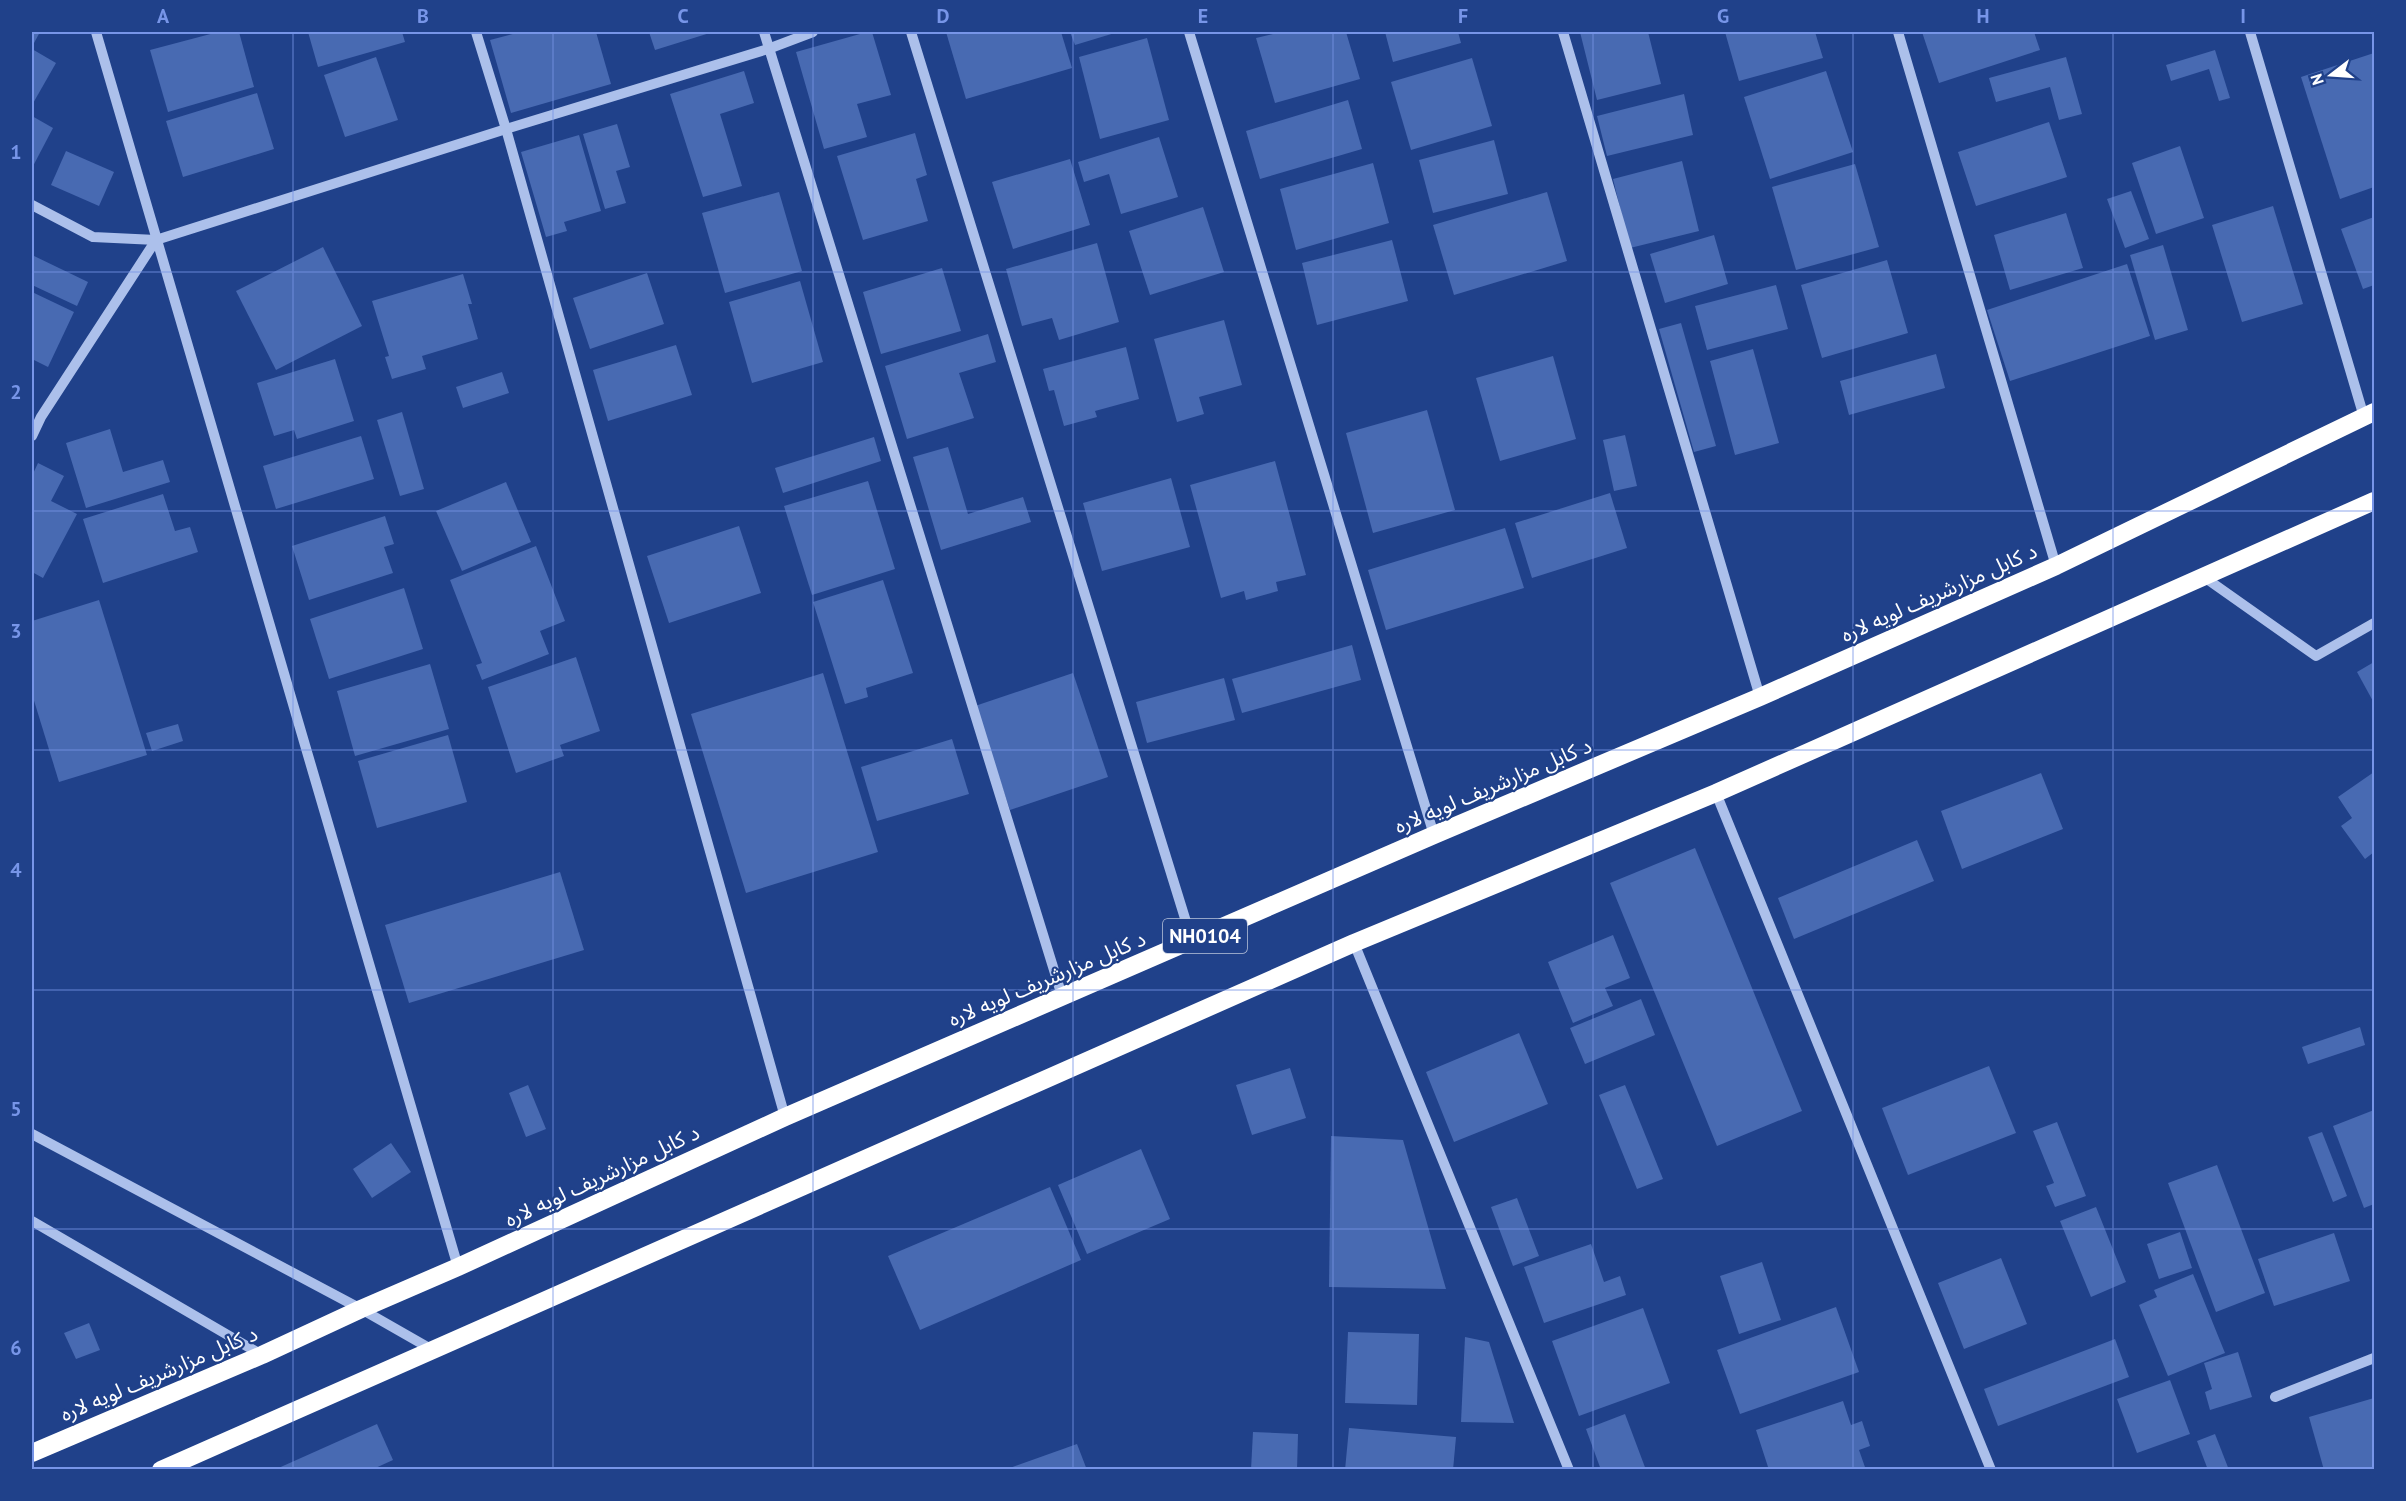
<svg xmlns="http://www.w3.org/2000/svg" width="2406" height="1501" viewBox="0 0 2406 1501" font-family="'PT Sans','Noto Sans Arabic',sans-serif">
	<rect width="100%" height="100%" fill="#20418a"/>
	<g fill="#486ab2">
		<polygon points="32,32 40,32 34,43 32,42"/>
		<polygon points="218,32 239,32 254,87 168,112 150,50"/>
		<polygon points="308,32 402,32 405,42 318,67"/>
		<polygon points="520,32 596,32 611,84 511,113 490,40"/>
		<polygon points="649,32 713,32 655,50"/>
		<polygon points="867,32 872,32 891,95 857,104 867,137 824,149 796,52"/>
		<polygon points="946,32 1061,32 1072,68 966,99"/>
		<polygon points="1070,32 1118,32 1075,45"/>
		<polygon points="1281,32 1346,32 1360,79 1275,103 1256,38"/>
		<polygon points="1385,32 1458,32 1461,43 1393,62"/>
		<polygon points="1580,32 1648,32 1661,84 1597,100"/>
		<polygon points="1725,32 1815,32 1823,58 1739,81"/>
		<polygon points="1922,32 2034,32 2040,50 1939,83"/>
		<polygon points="1147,38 1169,120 1100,139 1079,57"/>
		<polygon points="32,49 56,63 32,105"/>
		<polygon points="2215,50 2230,98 2219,101 2209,69 2171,81 2166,65"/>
		<polygon points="2374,53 2374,187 2340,199 2301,77"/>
		<polygon points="376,57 398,120 345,137 324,75"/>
		<polygon points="2066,57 2082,114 2059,120 2050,87 1996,102 1989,78"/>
		<polygon points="1472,58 1492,126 1411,150 1391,82"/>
		<polygon points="744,71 754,103 720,114 742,186 703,197 670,94"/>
		<polygon points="1826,71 1853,152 1770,179 1744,97"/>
		<polygon points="257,93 274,149 183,177 166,121"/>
		<polygon points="1684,94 1693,135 1607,156 1597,116"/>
		<polygon points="1348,100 1362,149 1260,179 1246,131"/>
		<polygon points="32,116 53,128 32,168"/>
		<polygon points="2049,122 2067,177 1976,206 1958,152"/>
		<polygon points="617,124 630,167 616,171 626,203 605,209 583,134"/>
		<polygon points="915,133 927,175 916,179 928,221 863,240 837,156"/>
		<polygon points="579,135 601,211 564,222 567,231 546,237 521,152"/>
		<polygon points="1159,137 1178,197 1121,214 1109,174 1084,182 1078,162"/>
		<polygon points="1494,140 1508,194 1433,213 1419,160"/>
		<polygon points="2180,146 2204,218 2156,234 2132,163"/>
		<polygon points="66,151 114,172 99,206 51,185"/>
		<polygon points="1070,159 1090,225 1013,249 992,182"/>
		<polygon points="1682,161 1699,231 1630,248 1613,179"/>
		<polygon points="1373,163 1389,223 1296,250 1280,189"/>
		<polygon points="1855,164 1879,247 1796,270 1772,187"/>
		<polygon points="2131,191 2149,239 2125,248 2107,199"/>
		<polygon points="779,192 802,271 725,293 702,213"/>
		<polygon points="1547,192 1567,261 1454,295 1433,225"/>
		<polygon points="2273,206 2303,304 2242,322 2212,225"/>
		<polygon points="1203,207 1224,272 1150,295 1129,231"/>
		<polygon points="2066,213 2083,268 2010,290 1994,235"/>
		<polygon points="2374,217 2374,285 2363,289 2341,229"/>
		<polygon points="1714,235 1728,284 1665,303 1650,254"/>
		<polygon points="1392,240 1408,301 1317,325 1302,263"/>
		<polygon points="1097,243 1119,322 1059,340 1052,318 1022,326 1006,269"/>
		<polygon points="2163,245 2188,330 2155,340 2130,255"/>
		<polygon points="323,247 362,326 276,370 236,291"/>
		<polygon points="32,255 88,282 77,306 32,285"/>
		<polygon points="1887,260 1908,333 1822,358 1801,285"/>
		<polygon points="2127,264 2150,336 2010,381 1987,310"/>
		<polygon points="942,268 961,331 881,354 863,292"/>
		<polygon points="647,273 664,324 590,349 573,298"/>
		<polygon points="463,274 472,304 468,304 478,339 422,356 426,369 392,379 385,357 389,356 372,301"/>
		<polygon points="800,281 823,362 752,383 729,302"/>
		<polygon points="1776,285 1788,329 1707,350 1695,306"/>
		<polygon points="32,292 74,312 48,367 32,359"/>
		<polygon points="1224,320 1242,385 1199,397 1204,414 1177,422 1154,339"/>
		<polygon points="1681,323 1716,446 1694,452 1659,329"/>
		<polygon points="988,334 996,362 959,373 974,418 907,439 885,366"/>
		<polygon points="676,345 692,395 608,421 593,370"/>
		<polygon points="1126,347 1139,399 1095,411 1097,417 1064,426 1054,390 1049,391 1043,369"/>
		<polygon points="1753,349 1779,443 1735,455 1710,361"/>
		<polygon points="1936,354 1945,388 1849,415 1840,381"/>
		<polygon points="1553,356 1576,439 1500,461 1476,378"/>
		<polygon points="335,359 354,421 297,439 294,430 274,436 257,383"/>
		<polygon points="502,372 509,393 463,408 456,387"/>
		<polygon points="1427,410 1455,510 1373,533 1346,433"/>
		<polygon points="402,412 424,489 400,496 377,420"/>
		<polygon points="110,429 123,472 163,460 170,482 86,508 66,443"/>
		<polygon points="1625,435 1637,486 1614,491 1603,440"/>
		<polygon points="361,436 374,479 276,509 263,466"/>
		<polygon points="874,437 881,461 783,493 775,468"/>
		<polygon points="948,447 968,514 1023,497 1031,522 941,550 913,457"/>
		<polygon points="1275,461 1306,575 1276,582 1278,591 1246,600 1244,591 1221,598 1190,485"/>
		<polygon points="38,463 64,476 51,501 77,514 43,578 32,572 32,476"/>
		<polygon points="1171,478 1190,547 1102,571 1083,503"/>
		<polygon points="868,481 895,569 812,595 784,506"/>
		<polygon points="506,482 531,542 462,571 436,511"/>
		<polygon points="1610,493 1627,548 1532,578 1515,523"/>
		<polygon points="163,494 175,531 190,527 198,552 103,583 83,519"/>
		<polygon points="385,516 394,544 384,547 393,573 309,600 292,546"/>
		<polygon points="739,526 761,593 669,623 647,556"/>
		<polygon points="1505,528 1524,588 1386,630 1368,570"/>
		<polygon points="536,546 565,621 540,631 549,654 482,680 476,665 482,663 450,580"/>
		<polygon points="883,580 913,673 866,688 868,697 845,704 813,602"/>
		<polygon points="404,588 423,649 329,679 310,619"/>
		<polygon points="99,600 147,755 59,782 32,694 32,621"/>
		<polygon points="1352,645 1361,680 1242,713 1232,679"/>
		<polygon points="576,657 600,731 560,745 564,756 516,773 488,687"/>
		<polygon points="2374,662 2374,703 2357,672"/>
		<polygon points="430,664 449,729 355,756 337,691"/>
		<polygon points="823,673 878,852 746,893 691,714"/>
		<polygon points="1073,673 1108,777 1010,810 975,706"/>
		<polygon points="1224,678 1235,720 1147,743 1136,702"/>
		<polygon points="178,724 183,741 152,751 146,733"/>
		<polygon points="448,735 467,802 377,828 358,761"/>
		<polygon points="952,739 969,794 877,821 861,767"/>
		<polygon points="2374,772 2374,852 2365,859 2341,826 2352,818 2338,797"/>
		<polygon points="2041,773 2063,829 1962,869 1941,811"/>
		<polygon points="1917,840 1934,881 1794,939 1778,898"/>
		<polygon points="1695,848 1802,1111 1717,1146 1610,883"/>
		<polygon points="560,872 584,950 409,1003 385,925"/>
		<polygon points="1613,935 1630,978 1605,988 1613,1006 1573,1023 1548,962"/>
		<polygon points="1641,999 1655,1035 1585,1064 1570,1028"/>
		<polygon points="2360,1027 2365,1045 2308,1064 2302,1047"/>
		<polygon points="1519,1033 1548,1104 1454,1142 1426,1072"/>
		<polygon points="1989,1066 2016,1133 1908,1175 1882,1108"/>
		<polygon points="1290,1068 1306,1118 1252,1135 1236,1085"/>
		<polygon points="528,1085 546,1129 526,1137 509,1093"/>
		<polygon points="1625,1085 1663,1179 1637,1189 1599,1095"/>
		<polygon points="2374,1110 2374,1204 2364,1208 2333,1126"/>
		<polygon points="2057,1122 2086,1196 2055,1207 2046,1186 2054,1183 2033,1131"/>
		<polygon points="2322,1132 2347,1196 2333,1202 2308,1137"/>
		<polygon points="1331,1136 1403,1140 1446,1289 1329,1287"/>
		<polygon points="391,1143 411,1172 372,1198 353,1169"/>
		<polygon points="1141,1149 1170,1219 1087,1254 1058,1185"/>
		<polygon points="2217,1165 2265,1293 2216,1312 2168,1183"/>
		<polygon points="1050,1187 1081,1260 920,1330 888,1256"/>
		<polygon points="1517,1198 1539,1256 1513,1266 1491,1207"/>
		<polygon points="2096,1207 2126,1282 2091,1297 2060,1221"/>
		<polygon points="2180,1232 2192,1268 2159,1279 2147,1244"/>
		<polygon points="2334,1233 2350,1281 2274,1306 2258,1259"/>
		<polygon points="1591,1244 1604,1282 1620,1276 1626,1295 1544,1323 1524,1267"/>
		<polygon points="2001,1258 2027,1324 1964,1349 1938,1283"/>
		<polygon points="1762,1262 1781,1320 1739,1334 1720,1276"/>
		<polygon points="2193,1274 2225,1353 2168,1376 2139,1305 2157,1297 2154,1290"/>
		<polygon points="1836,1307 1859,1372 1740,1414 1717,1350"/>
		<polygon points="1643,1308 1670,1383 1579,1416 1552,1341"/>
		<polygon points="89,1323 100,1350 76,1359 64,1333"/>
		<polygon points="1348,1332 1419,1334 1417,1405 1345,1403"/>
		<polygon points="1465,1337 1489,1342 1514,1423 1461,1422"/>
		<polygon points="2115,1339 2129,1377 1998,1426 1984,1389"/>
		<polygon points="2238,1352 2252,1397 2210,1410 2205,1392 2212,1389 2204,1363"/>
		<polygon points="2170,1380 2190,1434 2137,1453 2117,1399"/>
		<polygon points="2374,1398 2374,1470 2324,1470 2309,1417"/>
		<polygon points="1843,1401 1851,1425 1862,1421 1870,1446 1859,1450 1866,1470 1769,1470 1756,1430"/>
		<polygon points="1625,1414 1646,1470 1601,1470 1586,1429"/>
		<polygon points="377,1424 393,1460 371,1470 274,1470"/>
		<polygon points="1349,1428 1456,1437 1453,1470 1345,1470"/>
		<polygon points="1253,1432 1298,1434 1297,1470 1251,1470"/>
		<polygon points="2215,1434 2229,1470 2208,1470 2197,1441"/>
		<polygon points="1077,1444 1087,1470 1007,1470 1007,1469"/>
	</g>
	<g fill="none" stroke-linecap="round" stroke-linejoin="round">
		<g stroke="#acc0eb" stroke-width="10">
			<polyline points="96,32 458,1267"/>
			<polyline points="476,32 506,129 785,1117"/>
			<polyline points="764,32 1062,996"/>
			<polyline points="911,32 1192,941"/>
			<polyline points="1189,32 1434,835"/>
			<polyline points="1563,32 1760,697"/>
			<polyline points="1898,32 2056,566"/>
			<polyline points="2250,32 2364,417"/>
			<polyline points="32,205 93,237 156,240 506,129 768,49 813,32"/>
			<polyline points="32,436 41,417 156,240"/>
			<polyline points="2204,577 2316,656 2374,623"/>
			<polyline points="1716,793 1991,1470"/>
			<polyline points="1354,943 1569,1470"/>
			<polyline points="32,1134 361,1309 431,1349"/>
			<polyline points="32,1221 262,1355"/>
			<polyline points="2275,1397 2374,1358"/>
		</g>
		<g stroke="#fff" stroke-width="18">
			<polyline points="32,1453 262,1355 361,1309 458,1267 785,1117 1434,835 1760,697 2056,566 2374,412"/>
			<polyline points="161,1470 1354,943 1716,793 2374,501"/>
		</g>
	</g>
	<path fill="none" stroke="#7795e8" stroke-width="1.5" stroke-opacity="0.55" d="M293,32V1470M553,32V1470M813,32V1470M1073,32V1470M1333,32V1470M1593,32V1470M1853,32V1470M2113,32V1470M32,272H2374M32,511H2374M32,750H2374M32,990H2374M32,1229H2374"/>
	<g text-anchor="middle" stroke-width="4.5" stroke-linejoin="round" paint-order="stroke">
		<rect fill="#20418a" stroke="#bcc6dc" stroke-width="1.5" x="1163" y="919" width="84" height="34" rx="4.5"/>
		<g font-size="20" font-weight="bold" fill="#fff">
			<text x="1205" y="943">NH0104</text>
		</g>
		<g font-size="21" fill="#fff" stroke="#20418a">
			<text transform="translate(1939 593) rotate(-24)" y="7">د کابل مزارشریف لویه لاره</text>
			<text transform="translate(1493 786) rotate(-23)" y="7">د کابل مزارشریف لویه لاره</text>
			<text transform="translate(1047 979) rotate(-23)" y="7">د کابل مزارشریف لویه لاره</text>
			<text transform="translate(602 1176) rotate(-25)" y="7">د کابل مزارشریف لویه لاره</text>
			<text transform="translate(159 1374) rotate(-23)" y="7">د کابل مزارشریف لویه لاره</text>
		</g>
	</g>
	<rect width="2406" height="1501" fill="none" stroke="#20418a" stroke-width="66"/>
	<g transform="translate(2331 75) rotate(253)" stroke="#20418a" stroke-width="4.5" paint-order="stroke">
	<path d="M0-4.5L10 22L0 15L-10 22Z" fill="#ffffff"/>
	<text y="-9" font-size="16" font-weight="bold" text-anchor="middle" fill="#ffffff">N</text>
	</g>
	<rect x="33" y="33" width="2340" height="1435" fill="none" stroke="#7795e8" stroke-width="2"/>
	<g font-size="20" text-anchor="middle" font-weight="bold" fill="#7795e8">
		<text x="163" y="23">A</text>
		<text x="423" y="23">B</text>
		<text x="683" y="23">C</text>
		<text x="943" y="23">D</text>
		<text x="1203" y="23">E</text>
		<text x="1463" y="23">F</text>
		<text x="1723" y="23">G</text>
		<text x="1983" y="23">H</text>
		<text x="2243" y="23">I</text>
		<text x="16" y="159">1</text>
		<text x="16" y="399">2</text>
		<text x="16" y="638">3</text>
		<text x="16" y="877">4</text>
		<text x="16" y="1116">5</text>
		<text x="16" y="1355">6</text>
	</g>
</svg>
